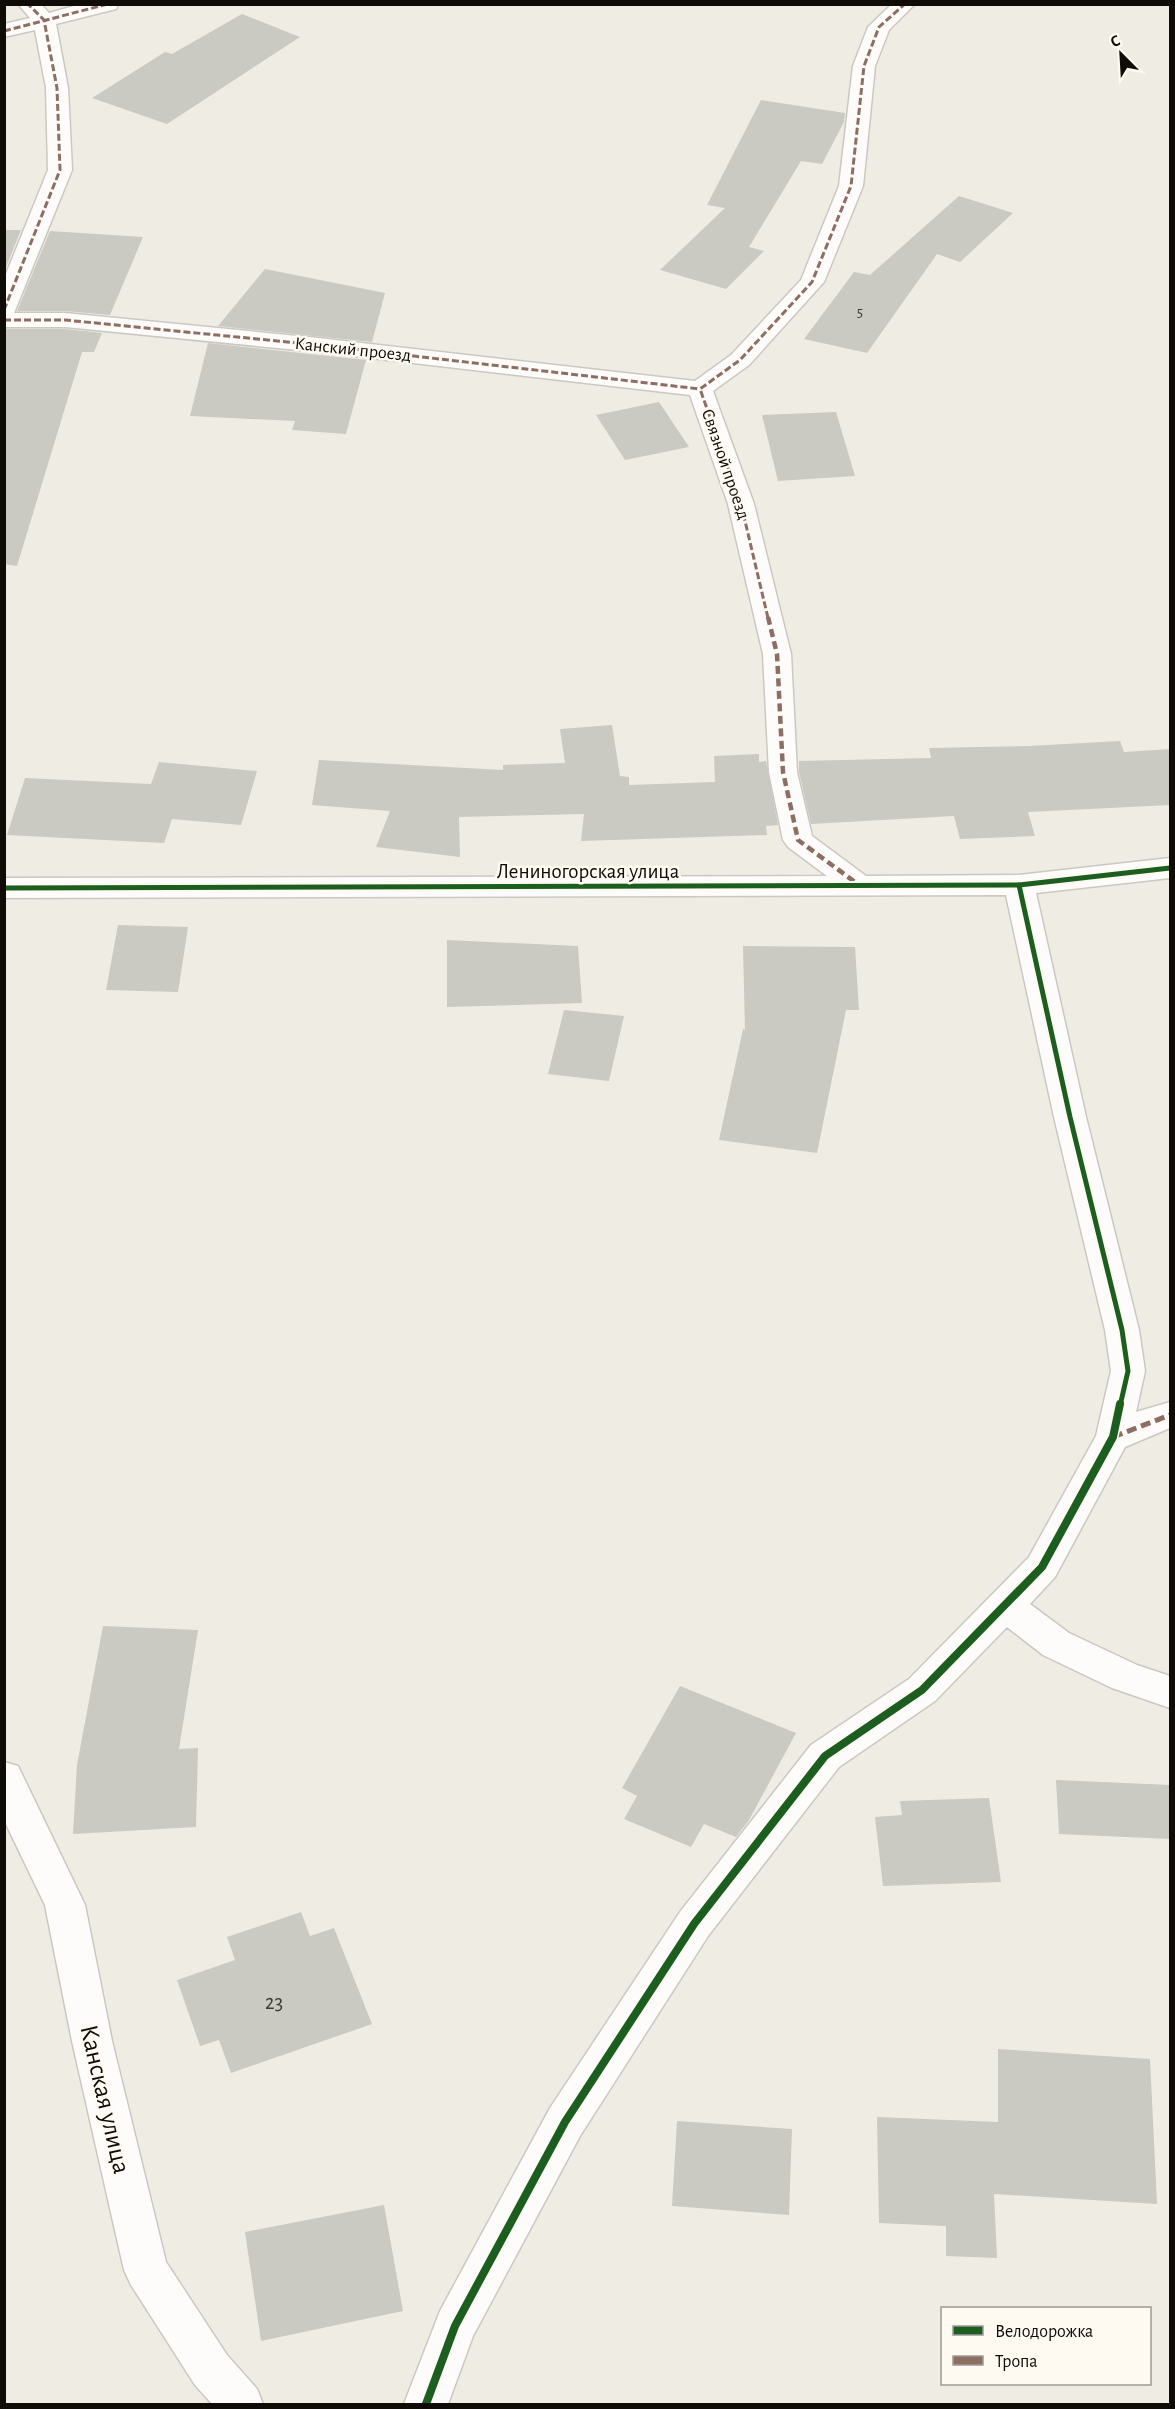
<svg xmlns="http://www.w3.org/2000/svg" width="1175" height="2409" viewBox="0 0 1175 2409" font-family="'Alegreya Sans',sans-serif">
	<rect width="100%" height="100%" fill="#efece4"/>
	<g fill="#cac9c2">
		<polygon points="242,14 300,37 167,124 92,98 165,52 172,54"/>
		<polygon points="761,100 845,113 844,122 822,164 801,161 749,247 764,251 726,289 660,270 725,208 707,205"/>
		<polygon points="959,196 1013,213 960,262 937,254 867,353 804,339 854,272 870,275"/>
		<polygon points="4,230 21,230 4,272"/>
		<polygon points="50,231 143,237 110,315 65,311 17,311"/>
		<polygon points="265,269 385,293 372,342 218,326"/>
		<polygon points="4,329 65,329 102,333 94,352 82,352 17,566 4,564"/>
		<polygon points="208,343 366,360 346,434 292,430 295,421 190,416"/>
		<polygon points="659,402 689,447 625,460 596,415"/>
		<polygon points="836,412 855,476 778,481 762,415"/>
		<polygon points="612,725 620,776 629,777 629,785 715,782 714,756 759,754 759,762 766,761 778,825 766,826 767,835 581,841 584,814 459,817 460,857 376,847 390,811 312,805 319,760 503,770 503,765 565,763 560,729"/>
		<polygon points="1120,741 1124,752 1170,749 1170,805 1028,812 1035,836 960,839 954,816 811,824 799,772 799,761 931,758 929,748 1029,746"/>
		<polygon points="159,762 257,771 241,825 172,819 164,843 7,835 25,778 151,784"/>
		<polygon points="118,925 188,927 178,992 106,990"/>
		<polygon points="447,940 578,946 582,1003 447,1007"/>
		<polygon points="743,946 855,947 859,1010 846,1010 817,1153 719,1140 743,1029 745,1030"/>
		<polygon points="564,1010 624,1016 609,1081 548,1074"/>
		<polygon points="103,1626 198,1630 179,1749 198,1748 196,1827 73,1834 77,1765"/>
		<polygon points="680,1686 796,1733 749,1820 736,1837 704,1824 691,1847 624,1819 637,1796 622,1788"/>
		<polygon points="1056,1780 1170,1785 1170,1839 1059,1834"/>
		<polygon points="989,1798 1001,1882 883,1886 875,1817 902,1815 900,1801"/>
		<polygon points="301,1912 310,1936 334,1928 372,2024 231,2073 219,2040 200,2046 177,1980 235,1960 227,1937"/>
		<polygon points="998,2049 1150,2059 1157,2204 994,2194 997,2258 946,2256 946,2226 879,2223 877,2117 998,2122"/>
		<polygon points="677,2121 792,2129 789,2215 672,2206"/>
		<polygon points="384,2205 403,2311 261,2341 245,2232"/>
	</g>
	<g fill="none" stroke-linecap="round" stroke-linejoin="round">
		<defs>
			<g id="minor">
				<polygon points="18,4 41,4 49,13 81,4 118,4 116,9 56,24 68,88 72,170 14,313 65,313 318,338 695,381 731,355 801,280 839,186 853,66 868,27 892,4 915,4 889,30 875,66 863,186 824,282 749,365 713,391 754,504 791,654 797,772 812,836 866,876 1019,875 1170,858 1170,878 1036,893 1086,1117 1139,1330 1145,1371 1136,1412 1170,1402 1170,1428 1125,1447 1055,1577 1030,1604 1069,1633 1137,1665 1170,1676 1170,1708 1112,1688 1043,1655 1007,1627 935,1701 839,1767 708,1936 580,2136 473,2336 448,2404 404,2404 440,2311 550,2108 680,1912 811,1745 909,1679 1029,1557 1096,1436 1111,1371 1105,1330 1054,1117 1006,895 4,898 4,878 827,876 788,847 783,840 769,772 763,654 728,504 690,395 318,352 65,327 4,327 4,279 48,170 46,88 35,30 4,37 4,24 30,18"/>
				<polygon points="4,1762 18,1766 85,1905 112,2041 166,2262 227,2355 257,2389 263,2404 212,2404 195,2385 131,2285 124,2270 72,2041 45,1905 4,1820"/>
			</g>
		</defs>
		<use href="#minor" stroke="#cbc8c2" stroke-width="3"/>
		<use href="#minor" fill="#fdfcfb" fill-rule="evenodd"/>
		<g stroke="#8d6e63" stroke-width="3" stroke-dasharray="7 3" stroke-linecap="butt">
			<polyline points="4,31 108,4"/>
			<polyline points="4,310 60,170 57,88 44,20 28,4"/>
			<polyline points="4,320 65,320 318,345 700,389"/>
			<polyline points="768,618 741,504 700,389 740,360 812,282 851,186 864,66 879,27 905,4"/>
		</g>
		<polyline stroke="#8d6e63" stroke-width="4.5" stroke-dasharray="8 4.5" stroke-linecap="butt" points="768,617 777,654 783,772 798,840 859,885"/>
		<polyline stroke="#8d6e63" stroke-width="5" stroke-dasharray="10 5" stroke-linecap="butt" points="1113,1437 1170,1415"/>
		<defs>
			<g id="cycleway-far1">
				<polyline points="1019,885 1070,1117 1122,1330 1128,1371 1120,1406"/>
				<polyline points="4,888 1019,885 1170,868"/>
			</g>
			<polyline id="cycleway" points="426,2404 455,2326 565,2122 694,1924 825,1756 922,1690 1042,1567 1113,1437 1120,1404"/>
		</defs>
		<use href="#cycleway-far1" stroke="#fefaf2" stroke-width="9"/>
		<use href="#cycleway" stroke="#fefaf2" stroke-width="11"/>
		<use href="#cycleway-far1" stroke="#1b5e20" stroke-width="5"/>
		<use href="#cycleway" stroke="#1b5e20" stroke-width="8"/>
	</g>
	<g text-anchor="middle" stroke-width="5" stroke-linejoin="round" paint-order="stroke">
		<g font-size="15" fill="#3e3b36">
			<text x="860" y="317">5</text>
		</g>
		<g font-size="18" fill="#0f0c08" stroke="#fefaf2">
			<text transform="translate(353 349) rotate(6)" y="6">Канский проезд</text>
			<text transform="translate(726 464) rotate(71)" y="6">Связной проезд</text>
		</g>
		<g font-size="21" fill="#0f0c08" stroke="#fefaf2">
			<text x="588" y="878">Лениногорская улица</text>
		</g>
		<g font-size="21" fill="#3e3b36">
			<text x="274" y="2009">23</text>
		</g>
		<g font-size="26" fill="#0f0c08" stroke="#fefaf2">
			<text transform="translate(106 2099) rotate(77)" y="9">Канская улица</text>
		</g>
	</g>
	<rect width="1175" height="2409" fill="none" stroke="#0f0c08" stroke-width="12"/>
	<rect x="941" y="2307" width="210" height="78" fill="#fefaf2" stroke="#9e9b94" stroke-width="1.5"/>
	<rect x="953" y="2326" width="30" height="9" fill="#1b5e20" stroke="#9e9b94" stroke-width="1.5"/>
	<text x="995" y="2337" font-size="18" fill="#0f0c08">Велодорожка</text>
	<rect x="953" y="2356" width="30" height="9" fill="#8d6e63" stroke="#9e9b94" stroke-width="1.5"/>
	<text x="995" y="2367" font-size="18" fill="#0f0c08">Тропа</text>
	<g transform="translate(1121 54) rotate(336)" stroke="#fefaf2" stroke-width="4.5" paint-order="stroke">
	<path d="M0-4.5L10 22L0 15L-10 22Z" fill="#0f0c08"/>
	<text y="-9" font-size="16" font-weight="bold" text-anchor="middle" fill="#0f0c08">С</text>
	</g>
</svg>
